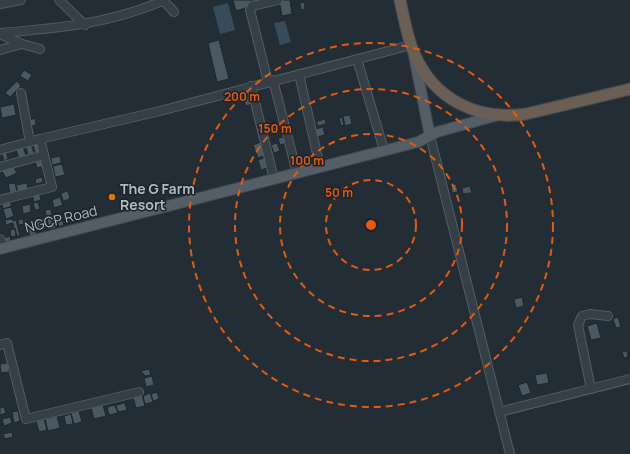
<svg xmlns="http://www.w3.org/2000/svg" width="630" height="454" viewBox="0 0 630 454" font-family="Manrope,sans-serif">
	<rect width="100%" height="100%" fill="#222d35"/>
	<g fill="#374c5b">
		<polygon points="228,3 235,30 220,34 213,7"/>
		<polygon points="285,21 291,42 280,45 274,23"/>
	</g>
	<g fill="#4b5861" stroke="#1d262d">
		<polygon points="233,0 251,0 252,6 236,11"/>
		<polygon points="279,0 290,0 292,14 282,16"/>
		<polygon points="304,2 305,9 301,10 300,3"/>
		<polygon points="219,40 229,79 217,82 208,43"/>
		<polygon points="24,70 32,75 28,81 20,76"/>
		<polygon points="17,81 21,86 10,97 5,93"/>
		<polygon points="252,95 255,103 246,106 243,98"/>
		<polygon points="14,104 16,115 2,118 0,107"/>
		<polygon points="350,115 352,124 345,126 343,116"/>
		<polygon points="342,117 344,125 341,126 339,118"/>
		<polygon points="35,118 36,125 31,126 30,120"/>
		<polygon points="325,119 326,124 318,126 316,122"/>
		<polygon points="323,127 325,135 317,137 315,129"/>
		<polygon points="285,137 287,143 280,145 278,138"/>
		<polygon points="40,142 43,152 35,153 33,144"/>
		<polygon points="261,142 266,155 258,158 253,145"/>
		<polygon points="277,143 280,151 274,153 271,145"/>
		<polygon points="31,145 34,153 28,155 26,146"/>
		<polygon points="23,147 26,155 19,158 16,150"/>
		<polygon points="6,151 8,159 4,161 2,153"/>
		<polygon points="60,156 61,163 52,165 51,158"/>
		<polygon points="266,157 269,167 261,170 258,160"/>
		<polygon points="43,160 45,166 37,168 35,162"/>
		<polygon points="62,164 65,175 55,177 53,166"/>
		<polygon points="13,166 17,173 6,178 2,171"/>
		<polygon points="42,177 43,182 36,184 35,179"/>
		<polygon points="15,183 17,191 10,193 8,184"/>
		<polygon points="27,183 28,189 18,192 16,185"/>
		<polygon points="456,184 458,192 452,193 451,185"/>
		<polygon points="470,186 472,193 463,194 462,188"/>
		<polygon points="68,191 70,199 63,201 61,193"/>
		<polygon points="39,192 41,200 34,202 32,194"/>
		<polygon points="60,197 63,205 54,208 52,200"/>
		<polygon points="10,202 12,206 3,209 2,204"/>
		<polygon points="38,202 40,209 35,210 33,203"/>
		<polygon points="30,204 31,212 23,214 22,206"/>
		<polygon points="11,207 14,216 6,219 3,209"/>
		<polygon points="51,209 52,215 46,216 45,210"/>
		<polygon points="60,213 64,225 59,227 55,214"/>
		<polygon points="55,215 58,227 49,230 47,218"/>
		<polygon points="44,217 46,226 38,228 35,219"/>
		<polygon points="12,219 13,221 16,220 20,236 17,236 15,228 9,230 14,227 13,223 6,225 5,220"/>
		<polygon points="23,219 24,224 19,225 18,220"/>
		<polygon points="35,228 37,235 30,237 28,229"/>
		<polygon points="15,229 16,236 11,237 10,230"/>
		<polygon points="10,236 11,242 6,243 4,238"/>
		<polygon points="522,297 524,306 516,308 514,299"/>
		<polygon points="618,317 621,327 616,328 613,319"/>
		<polygon points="597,323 601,338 591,340 587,326"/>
		<polygon points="627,351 628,357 624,358 622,352"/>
		<polygon points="8,363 9,372 1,373 0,364"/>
		<polygon points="149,369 151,375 145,376 141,371"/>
		<polygon points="547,373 549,383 537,385 535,375"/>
		<polygon points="152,376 154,385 146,387 144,378"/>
		<polygon points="527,382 531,393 522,396 518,385"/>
		<polygon points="157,392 159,399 153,401 151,394"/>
		<polygon points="150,393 153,402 145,404 143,396"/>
		<polygon points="142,395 145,406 136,408 133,397"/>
		<polygon points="125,403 127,410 118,412 116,405"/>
		<polygon points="103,405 106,416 94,419 91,408"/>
		<polygon points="115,405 118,413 109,415 107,407"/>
		<polygon points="4,407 6,413 0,415 0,408"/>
		<polygon points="18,411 20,421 14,423 12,412"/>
		<polygon points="79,411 82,422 74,424 71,413"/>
		<polygon points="71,414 73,424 66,425 64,416"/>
		<polygon points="57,416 60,428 48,431 45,419"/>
		<polygon points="10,417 12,423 4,426 2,419"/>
		<polygon points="44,419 47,430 39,432 36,421"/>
		<polygon points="12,432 13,437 5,439 3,434"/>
	</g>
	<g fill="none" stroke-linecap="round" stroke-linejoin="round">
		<defs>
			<g id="minor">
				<polyline points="59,0 85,25"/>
				<polyline points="163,0 174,12"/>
				<polyline points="0,4 21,0"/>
				<path d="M0,33C60,28 109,24 165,0"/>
				<polyline points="0,34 22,44 40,49"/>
				<polyline points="0,50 22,44"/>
				<polyline points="357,59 384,150"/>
				<polyline points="299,74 320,167"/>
				<polyline points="273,80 297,173"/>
				<polyline points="268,82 250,10 252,6 278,0"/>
				<polyline points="251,86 274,179"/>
				<polyline points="21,93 30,142"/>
				<polyline points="430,136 510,454"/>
				<polyline points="0,150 40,139 160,111 411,45"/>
				<polyline points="0,167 44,155"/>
				<polyline points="0,200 52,187 40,139"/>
				<polyline points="0,239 5,248"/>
				<polyline points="0,345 7,343 26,419 139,392"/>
				<polyline points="591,389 578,325 582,316 590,314 608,316"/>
				<polyline points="499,412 630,379"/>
			</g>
			<g id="major">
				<polyline points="414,56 430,136"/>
				<polyline points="0,249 418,142 437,132 495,116"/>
			</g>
			<path id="highway" d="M400,0C404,18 407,37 414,53C434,100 478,121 526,114L630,89"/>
		</defs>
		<use href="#minor" stroke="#535d64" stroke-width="10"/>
		<use href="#major" stroke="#3f4850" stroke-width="12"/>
		<use href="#highway" stroke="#404a51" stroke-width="13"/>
		<use href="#minor" stroke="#353f46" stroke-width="8"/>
		<use href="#major" stroke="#535e66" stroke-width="10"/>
		<use href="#highway" stroke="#6b5e53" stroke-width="11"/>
	</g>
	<g fill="none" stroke="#e8590c" stroke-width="2" stroke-dasharray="7 5">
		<circle cx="371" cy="225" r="45"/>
		<circle cx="371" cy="225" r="91"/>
		<circle cx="371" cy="225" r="136"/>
		<circle cx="371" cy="225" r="182"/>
	</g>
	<circle fill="#e8710a" stroke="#1b242b" stroke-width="1.5" cx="112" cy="197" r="4"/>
	<g text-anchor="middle" stroke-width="3" stroke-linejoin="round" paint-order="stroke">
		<g font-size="14" font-weight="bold" fill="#b0bac3" stroke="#1b242b" text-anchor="start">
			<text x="120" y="194">The G Farm<tspan x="120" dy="16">Resort</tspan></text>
		</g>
		<g font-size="14" fill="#b0bac3" stroke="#1b242b">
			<text transform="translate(61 219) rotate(-14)" y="5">NGCP Road</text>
		</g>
	</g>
	<circle cx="371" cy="225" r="6" fill="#e8590c" stroke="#1b242b" stroke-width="2"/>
	<g font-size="12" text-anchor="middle" font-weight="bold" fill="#e8590c" stroke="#1b242b" stroke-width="3" stroke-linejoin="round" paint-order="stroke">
		<text x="242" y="101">200 m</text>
		<text x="275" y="133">150 m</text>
		<text x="307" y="165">100 m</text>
		<text x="339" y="197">50 m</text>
	</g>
</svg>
